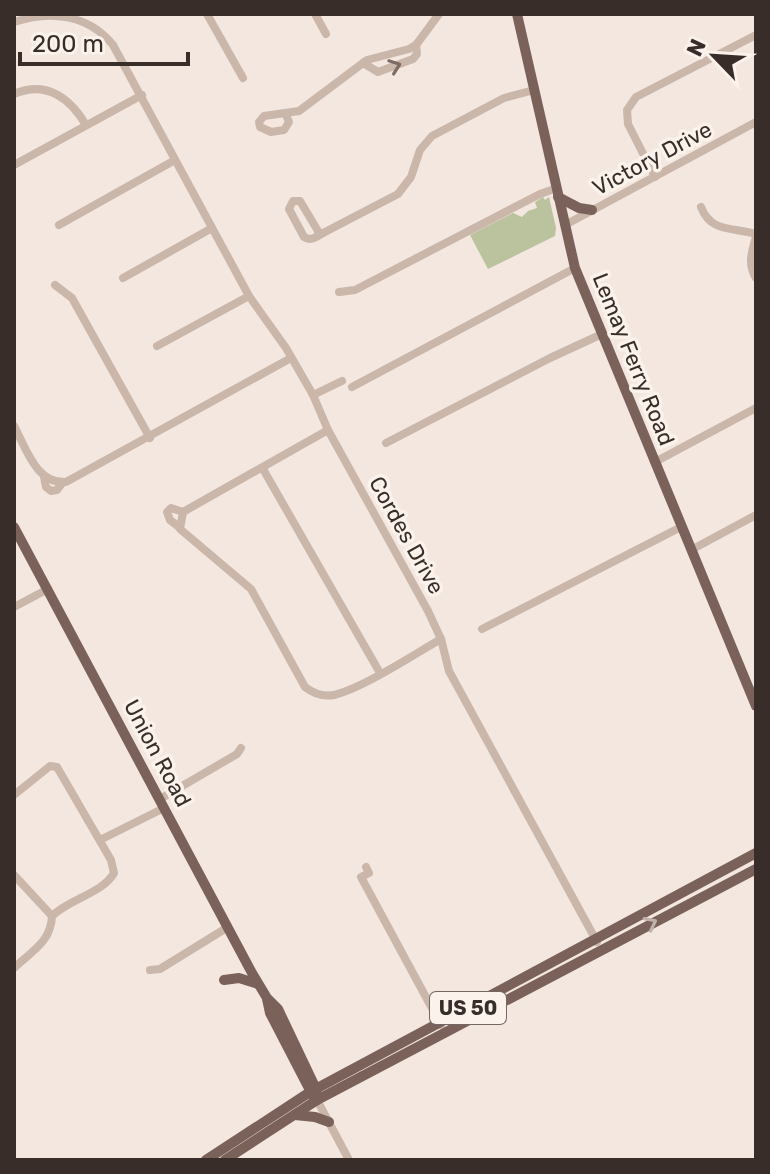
<svg xmlns="http://www.w3.org/2000/svg" width="770" height="1174" viewBox="0 0 770 1174" font-family="Rubik,sans-serif">
	<rect width="100%" height="100%" fill="#f3e7df"/>
	<polygon fill="#bac29e" points="543,197 545,200 549,197 556,228 555,236 488,269 470,235 513,213 522,217 528,211 537,208 535,202"/>
	<g fill="none" stroke-linecap="round" stroke-linejoin="round">
		<g stroke="#cbb6aa" stroke-width="8">
			<polyline points="207,14 243,78"/>
			<polyline points="315,14 326,34"/>
			<path d="M14,22C50,10 88,14 113,45L249,296L286,348L313,395L328,430L428,611L441,639L449,671L597,942"/>
			<polyline points="363,63 378,72 413,59 417,54 416,45"/>
			<path d="M14,94C46,80 70,98 86,125"/>
			<polyline points="286,115 289,122 284,130 271,132 260,127 259,122 264,116 299,111 367,60 409,49 416,45 439,14"/>
			<polyline points="14,165 142,95"/>
			<polyline points="655,177 628,124 627,110 636,97 756,35"/>
			<path d="M701,207C711,233 733,227 756,234"/>
			<polyline points="59,225 175,160"/>
			<polyline points="565,225 756,122"/>
			<path d="M318,236V231L300,201H293L289,209L304,237C311,242 318,236 325,232L398,194L411,177L420,150L432,136L504,98L534,90"/>
			<path d="M756,237C752,251 747,264 756,278"/>
			<polyline points="123,278 212,228"/>
			<polyline points="55,285 72,298 150,438"/>
			<polyline points="339,292 355,290 540,194 557,188"/>
			<polyline points="157,346 249,296"/>
			<polyline points="352,387 575,268"/>
			<polyline points="313,395 342,381"/>
			<path d="M14,426C26,448 36,484 66,482L291,358"/>
			<path d="M328,430L183,512L180,529L251,589L305,687C314,694 323,697 334,695C363,688 413,655 441,639"/>
			<polyline points="386,443 550,358 602,334"/>
			<polyline points="655,462 756,408"/>
			<polyline points="263,469 380,673"/>
			<polyline points="44,477 46,487 51,491 57,490 63,482"/>
			<polyline points="179,527 170,520 167,512 171,508 183,512"/>
			<polyline points="691,550 756,515"/>
			<polyline points="14,607 48,589"/>
			<polyline points="482,629 681,527"/>
			<path d="M14,795L50,766L57,767L111,860L114,873C103,893 69,899 52,916C51,942 32,951 14,968"/>
			<polyline points="160,799 237,754 241,748"/>
			<polyline points="100,840 164,808"/>
			<polyline points="366,867 369,873 361,877 441,1025"/>
			<polyline points="14,875 52,916"/>
			<polyline points="150,970 160,969 228,927"/>
			<polyline points="317,1100 349,1160"/>
		</g>
		<g stroke="#7a625b" stroke-width="10">
			<polyline points="517,14 575,268 756,706"/>
			<polyline points="558,197 579,208 592,210"/>
			<polyline points="14,527 252,973 267,998 278,1009 316,1089 317,1100"/>
			<polyline points="224,980 239,978 258,984"/>
			<polyline points="267,999 270,1013 313,1096"/>
			<polyline points="295,1115 315,1117 329,1122"/>
			<polyline points="206,1160 310,1092 756,853"/>
			<polyline points="225,1160 317,1100 756,869"/>
		</g>
	</g>
	<defs><path id="oneway-chevron" d="M-2-3.5L2.5 0L-2 3.5" fill="none" stroke-width="1.6" stroke-linecap="round" stroke-linejoin="round" transform="scale(2)"/></defs>
	<use stroke="#7b6b64" href="#oneway-chevron" transform="translate(395 66) rotate(-20)"/>
	<use stroke="#c0b1aa" href="#oneway-chevron" transform="translate(651 923) rotate(-27)"/>
	<g text-anchor="middle" stroke-width="7" stroke-linejoin="round" paint-order="stroke">
		<rect fill="#faf2eb" stroke="#736864" stroke-width="2" x="430" y="992" width="76" height="32" rx="6"/>
		<g font-size="20" font-weight="bold" fill="#392d2a">
			<text x="468" y="1015">US 50</text>
		</g>
		<g font-size="22" fill="#392d2a" stroke="#faf2eb">
			<text transform="translate(652 158) rotate(-28)" y="8">Victory Drive</text>
			<text transform="translate(634 359) rotate(68)" y="8">Lemay Ferry Road</text>
			<text transform="translate(407 535) rotate(61)" y="8">Cordes Drive</text>
			<text transform="translate(158 753) rotate(62)" y="8">Union Road</text>
		</g>
	</g>
	<rect width="770" height="1174" fill="none" stroke="#392d2a" stroke-width="32"/>
	<g transform="translate(714 56) rotate(295)" stroke="#faf2eb" stroke-width="6" paint-order="stroke">
	<path d="M0-6L14 30L0 20L-14 30Z" fill="#392d2a"/>
	<text y="-12" font-size="22" font-weight="bold" text-anchor="middle" fill="#392d2a">N</text>
	</g>
	<path d="M20 52v12h168v-12" fill="none" stroke="#392d2a" stroke-width="4"/>
	<text x="32" y="52" font-size="24" fill="#392d2a" stroke="#faf2eb" stroke-width="6" paint-order="stroke">200 m</text>
</svg>
